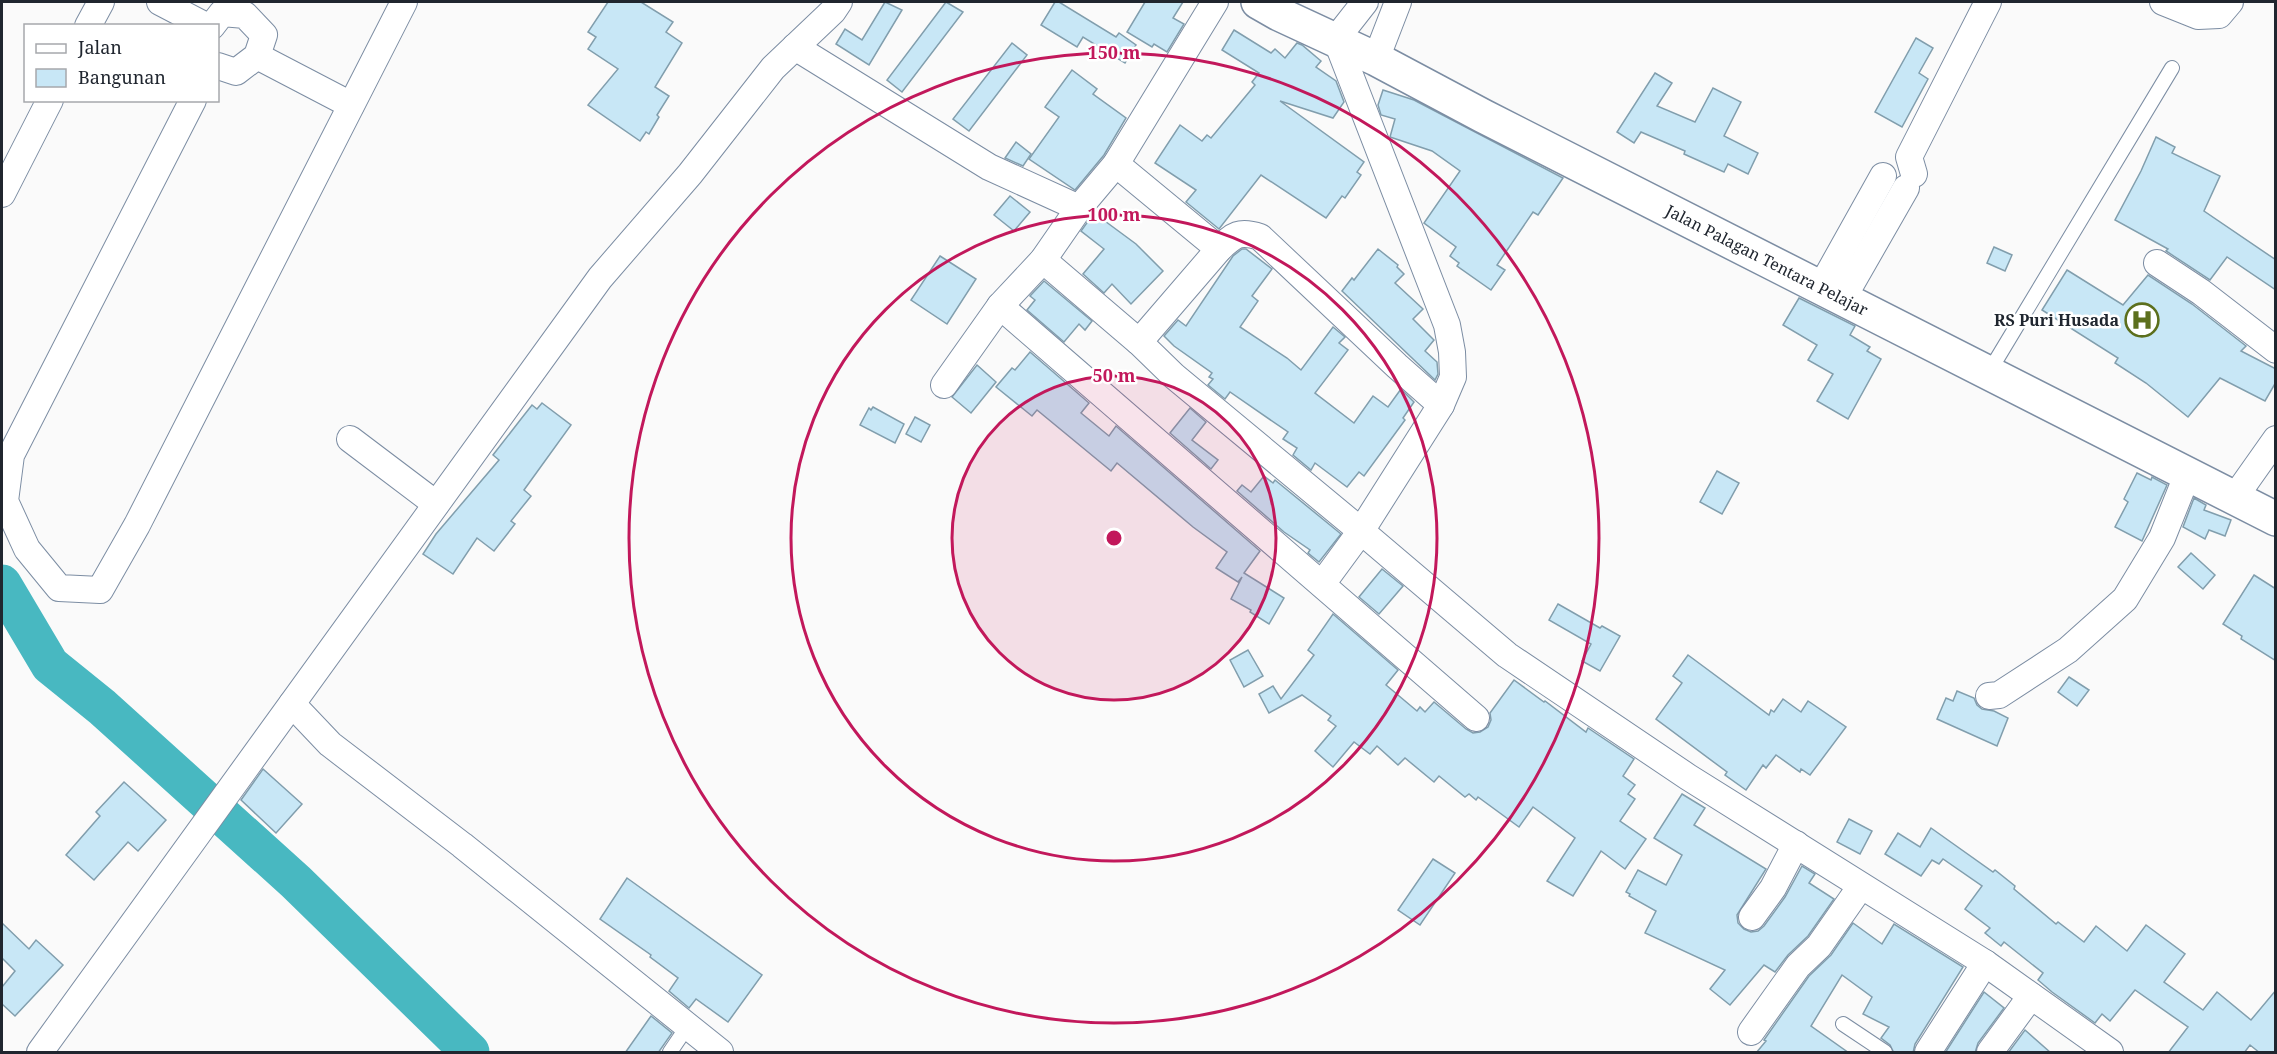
<svg xmlns="http://www.w3.org/2000/svg" width="2277" height="1054" viewBox="0 0 2277 1054" font-family="'Noto Serif',serif">
	<rect width="100%" height="100%" fill="#fafafa"/>
	<g fill="none" stroke-linecap="round" stroke-linejoin="round">
		<polyline stroke="#48b8c1" stroke-width="39" points="2,584 50,665 102,707 296,882 470,1052"/>
	</g>
	<g fill="#c8e7f6" stroke="#819ead" stroke-width="1.5">
		<polygon points="608,2 641,2 673,22 666,32 682,43 655,87 669,96 657,115 659,117 649,134 646,132 640,141 588,105 618,69 588,49 596,37 588,32"/>
		<polygon points="885,2 902,10 869,65 836,44 845,29 862,40"/>
		<polygon points="946,2 963,12 902,92 887,80"/>
		<polygon points="1055,2 1059,2 1116,37 1119,33 1136,45 1125,63 1083,37 1077,47 1041,25"/>
		<polygon points="1145,2 1183,2 1173,18 1184,24 1167,52 1154,44 1152,47 1127,32"/>
		<polygon points="1234,30 1271,53 1275,49 1285,58 1297,43 1302,45 1321,61 1316,67 1336,81 1344,102 1333,118 1280,101 1364,162 1357,172 1361,175 1345,198 1342,196 1326,218 1261,175 1219,229 1186,202 1196,190 1155,163 1180,125 1202,141 1207,135 1211,138 1255,85 1252,82 1259,73 1222,50"/>
		<polygon points="1916,38 1933,48 1919,73 1928,79 1902,127 1875,112"/>
		<polygon points="1012,43 1027,55 969,131 953,119"/>
		<polygon points="1072,70 1097,89 1093,94 1126,118 1104,155 1075,190 1029,159 1059,117 1045,107"/>
		<polygon points="1655,73 1672,83 1657,106 1695,122 1713,88 1741,102 1724,136 1758,153 1748,174 1728,164 1724,172 1684,154 1685,151 1641,132 1634,143 1617,132"/>
		<polygon points="1383,90 1414,100 1563,178 1538,215 1533,212 1497,265 1505,270 1491,290 1457,266 1459,263 1450,256 1456,247 1424,223 1460,171 1432,151 1390,137 1395,119 1381,115 1378,105"/>
		<polygon points="2156,137 2175,147 2172,153 2220,176 2204,211 2276,260 2276,290 2227,257 2210,280 2166,251 2168,249 2115,220 2141,171"/>
		<polygon points="1016,142 1031,154 1023,166 1005,158"/>
		<polygon points="1010,196 1030,212 1014,231 994,215"/>
		<polygon points="1094,213 1136,244 1163,271 1131,304 1112,284 1104,293 1083,274 1104,249 1081,231"/>
		<polygon points="1994,247 2012,255 2005,271 1987,263"/>
		<polygon points="1242,249 1246,249 1272,269 1252,296 1258,301 1240,327 1287,358 1301,370 1333,327 1345,337 1339,343 1348,350 1315,393 1354,423 1373,396 1388,407 1401,389 1414,402 1403,418 1405,420 1364,476 1359,472 1347,487 1315,463 1311,470 1293,455 1297,448 1283,439 1288,432 1230,392 1225,399 1208,385 1213,379 1209,377 1212,373 1174,346 1164,336 1178,320 1186,326 1233,256"/>
		<polygon points="1378,249 1398,265 1397,267 1404,274 1395,283 1423,309 1413,319 1434,340 1425,351 1437,362 1438,374 1435,380 1342,291 1352,278 1354,280"/>
		<polygon points="940,256 976,279 947,324 911,300"/>
		<polygon points="2067,270 2123,305 2148,275 2192,304 2246,346 2241,351 2276,369 2276,382 2265,401 2220,378 2188,417 2146,383 2115,363 2118,358 2042,310"/>
		<polygon points="1044,281 1092,321 1085,330 1079,324 1064,342 1027,310 1035,300 1030,296"/>
		<polygon points="1799,298 1855,326 1850,335 1870,347 1867,351 1881,359 1848,419 1817,401 1833,374 1808,360 1817,345 1783,325"/>
		<polygon points="1030,352 1089,403 1081,413 1109,436 1116,426 1260,551 1244,573 1284,598 1269,624 1250,612 1251,610 1231,599 1242,577 1238,582 1216,568 1227,552 1193,527 1117,463 1111,471 1037,410 1032,416 996,387 1012,368 1015,370"/>
		<polygon points="977,365 996,382 971,413 952,397"/>
		<polygon points="542,403 571,425 524,490 531,496 511,521 515,524 494,551 477,538 453,574 423,554 436,534 499,460 493,455 521,419 532,405 537,409"/>
		<polygon points="873,407 904,424 895,443 860,425 869,408 871,410"/>
		<polygon points="1190,408 1206,422 1192,440 1218,460 1211,469 1170,433"/>
		<polygon points="915,417 930,425 921,442 906,434"/>
		<polygon points="1717,471 1739,483 1722,514 1700,502"/>
		<polygon points="2137,473 2151,480 2152,477 2167,485 2142,541 2115,527 2128,502 2124,499"/>
		<polygon points="1264,476 1273,483 1275,480 1341,534 1319,562 1308,553 1310,550 1284,532 1237,491 1242,485 1251,492"/>
		<polygon points="2194,498 2206,505 2204,510 2231,520 2225,536 2209,530 2205,539 2183,527"/>
		<polygon points="2191,553 2215,575 2203,589 2178,567"/>
		<polygon points="1382,569 1403,586 1379,614 1359,597"/>
		<polygon points="2254,575 2276,589 2276,661 2241,639 2242,636 2223,624"/>
		<polygon points="1558,604 1600,628 1602,626 1620,636 1600,671 1582,661 1591,644 1549,620"/>
		<polygon points="1333,614 1398,670 1386,685 1417,711 1420,707 1425,712 1434,702 1466,729 1473,733 1480,732 1488,727 1491,720 1490,713 1514,680 1544,702 1545,701 1586,732 1588,728 1634,759 1623,776 1635,785 1628,794 1635,799 1620,821 1646,839 1625,869 1601,851 1573,896 1547,881 1575,838 1533,807 1519,827 1478,797 1476,800 1469,794 1465,797 1439,776 1434,782 1405,758 1398,765 1377,746 1370,754 1354,742 1333,767 1315,751 1336,726 1328,720 1331,716 1302,695 1269,713 1259,694 1273,686 1281,699 1314,655 1308,650"/>
		<polygon points="1248,650 1263,676 1244,687 1230,660"/>
		<polygon points="1688,655 1769,715 1771,710 1774,712 1783,699 1801,712 1808,701 1846,727 1810,775 1801,769 1800,772 1776,755 1766,768 1763,765 1746,790 1725,775 1727,772 1656,719 1682,683 1673,676"/>
		<polygon points="2069,677 2089,690 2077,706 2058,692"/>
		<polygon points="1957,691 1974,698 1977,705 1982,709 1994,711 2008,718 1997,746 1937,719 1946,698 1953,701"/>
		<polygon points="263,769 302,804 276,833 241,800"/>
		<polygon points="124,782 166,820 138,851 128,842 94,880 66,855 100,816 96,812"/>
		<polygon points="1682,794 1705,808 1694,825 1766,869 1737,915 1738,923 1744,929 1751,932 1758,931 1764,926 1785,897 1802,866 1815,874 1809,883 1834,899 1808,936 1788,955 1775,972 1764,965 1730,1005 1710,989 1725,970 1645,933 1656,911 1629,896 1630,894 1626,892 1638,870 1666,885 1682,855 1654,838"/>
		<polygon points="1849,819 1872,831 1860,854 1837,842"/>
		<polygon points="1931,828 1993,872 1995,870 2015,886 2014,889 2056,924 2058,922 2084,942 2096,926 2127,951 2146,925 2185,954 2164,982 2203,1010 2217,992 2251,1020 2276,990 2276,1053 2260,1053 2250,1045 2244,1053 2168,1053 2188,1027 2135,990 2110,1021 2102,1014 2095,1023 2052,992 2038,980 2043,973 2004,942 2001,946 1985,933 1990,928 1965,909 1982,886 1943,859 1939,864 1932,860 1921,876 1885,854 1898,833 1920,847"/>
		<polygon points="1433,859 1455,873 1420,925 1398,910"/>
		<polygon points="627,878 762,975 728,1022 696,999 689,1008 669,991 678,978 650,957 651,955 600,919"/>
		<polygon points="2,923 29,949 36,940 63,965 15,1016 2,1004 2,987 15,971 2,958"/>
		<polygon points="1853,923 1882,944 1894,924 1963,967 1915,1044 1913,1053 1894,1053 1890,1045 1881,1038 1889,1027 1863,1014 1872,997 1842,975 1811,1026 1849,1053 1756,1053 1766,1041 1764,1040 1809,976 1831,955"/>
		<polygon points="1984,992 2004,1008 1978,1043 1975,1053 1945,1053"/>
		<polygon points="651,1016 672,1033 658,1053 625,1053"/>
		<polygon points="2025,1030 2051,1053 2008,1053"/>
	</g>
	<g fill="none" stroke-linecap="round" stroke-linejoin="round">
		<defs>
			<g id="lane">
				<polyline points="1989,372 2172,68"/>
				<polyline points="1843,1024 1885,1052"/>
				<polyline points="670,1052 687,1027"/>
			</g>
			<g id="street">
				<polyline points="160,2 206,26"/>
				<polyline points="2163,2 2198,16 2219,15 2230,2"/>
				<polyline points="88,26 101,2"/>
				<polyline points="212,26 222,13 245,15 264,35 257,56 236,72 218,66"/>
				<polyline points="795,47 989,167 1079,208"/>
				<polyline points="257,56 351,105"/>
				<polyline points="1376,59 1398,2"/>
				<polyline points="193,100 11,455 5,501 27,549 59,588 100,590 137,525 404,2"/>
				<polyline points="1116,164 1219,249"/>
				<polyline points="1914,174 1909,157 1988,2"/>
				<polyline points="2,194 50,100"/>
				<polyline points="1043,260 1139,342 1174,376 1361,531 1507,655 1688,777 1985,963 2110,1052"/>
				<polyline points="2157,263 2201,292 2276,350"/>
				<polyline points="1821,287 1883,176"/>
				<polyline points="1843,298 1906,188"/>
				<polyline points="1000,306 1476,718"/>
				<path d="M1139,342L1219,249C1234,235 1239,230 1260,237L1397,366L1441,405"/>
				<polyline points="944,385 1000,306 1043,260 1079,208 1116,164 1215,2"/>
				<polyline points="350,439 436,504"/>
				<polyline points="2235,497 2276,439"/>
				<polyline points="1322,584 1361,531 1441,405 1453,377 1452,352 1447,325 1336,39 1365,2"/>
				<polyline points="1989,696 1999,695 2068,650 2125,599 2162,538 2188,473"/>
				<polyline points="292,704 330,744 462,845 720,1052"/>
				<polyline points="1752,917 1773,888 1796,844"/>
				<polyline points="1751,1032 1798,966 1819,946 1861,886"/>
				<polyline points="40,1052 600,278 690,174 773,68 833,11 839,2"/>
				<polyline points="1928,1052 1985,963"/>
				<polyline points="1990,1052 2031,996"/>
			</g>
			<polyline id="primary" points="1258,2 1279,14 1376,59 1483,116 2276,519"/>
		</defs>
		<use href="#lane" stroke="#7c8da3" stroke-width="16"/>
		<use href="#street" stroke="#7c8da3" stroke-width="28"/>
		<use href="#primary" stroke="#7c8da3" stroke-width="36"/>
		<use href="#lane" stroke="#fff" stroke-width="14"/>
		<use href="#street" stroke="#fff" stroke-width="26"/>
		<use href="#primary" stroke="#fff" stroke-width="33"/>
	</g>
	<circle cx="1114" cy="538" r="162" fill="#c2185b" fill-opacity=".12"/>
	<g fill="none" stroke="#c2185b" stroke-width="3">
		<circle cx="1114" cy="538" r="162"/>
		<circle cx="1114" cy="538" r="323"/>
		<circle cx="1114" cy="538" r="485"/>
	</g>
	<defs>
		<symbol id="hospital-ring" viewBox="-11 -11 22 22"><circle r="9.5" fill="#fff" stroke="#5c6f1d" stroke-width="1.5"/><path d="M-5-5h3v3.5h4V-5h3V5h-3V1.5h-4V5h-3Z" fill="#5c6f1d"/></symbol>
	</defs>
	<g fill-rule="evenodd">
		<use href="#hospital-ring" x="2123" y="301" width="38" height="38"/>
	</g>
	<g text-anchor="middle" stroke-width="5" stroke-linejoin="round" paint-order="stroke">
		<g font-size="16" fill="#20262f" stroke="#fff">
			<text transform="translate(1767 260) rotate(27)" y="6">Jalan Palagan Tentara Pelajar</text>
		</g>
		<g font-size="16" font-weight="bold" fill="#20262f" stroke="#fff" text-anchor="end">
			<text x="2119" y="326">RS Puri Husada</text>
		</g>
	</g>
	<circle cx="1114" cy="538" r="9" fill="#c2185b" stroke="#fff" stroke-width="3"/>
	<g font-size="18" text-anchor="middle" font-weight="bold" fill="#c2185b" stroke="#fff" stroke-width="5" stroke-linejoin="round" paint-order="stroke">
		<text x="1114" y="59">150 m</text>
		<text x="1114" y="221">100 m</text>
		<text x="1114" y="382">50 m</text>
	</g>
	<rect width="2277" height="1054" fill="none" stroke="#20262f" stroke-width="6"/>
	<rect x="24" y="24" width="195" height="78" fill="#ffffff" stroke="#a6a8ac" stroke-width="1.5"/>
	<rect x="36" y="44" width="30" height="9" fill="#ffffff" stroke="#a6a8ac" stroke-width="1.5"/>
	<text x="78" y="54" font-size="18" fill="#20262f">Jalan</text>
	<rect x="36" y="69" width="30" height="18" fill="#c8e7f6" stroke="#a6a8ac" stroke-width="1.5"/>
	<text x="78" y="84" font-size="18" fill="#20262f">Bangunan</text>
</svg>
